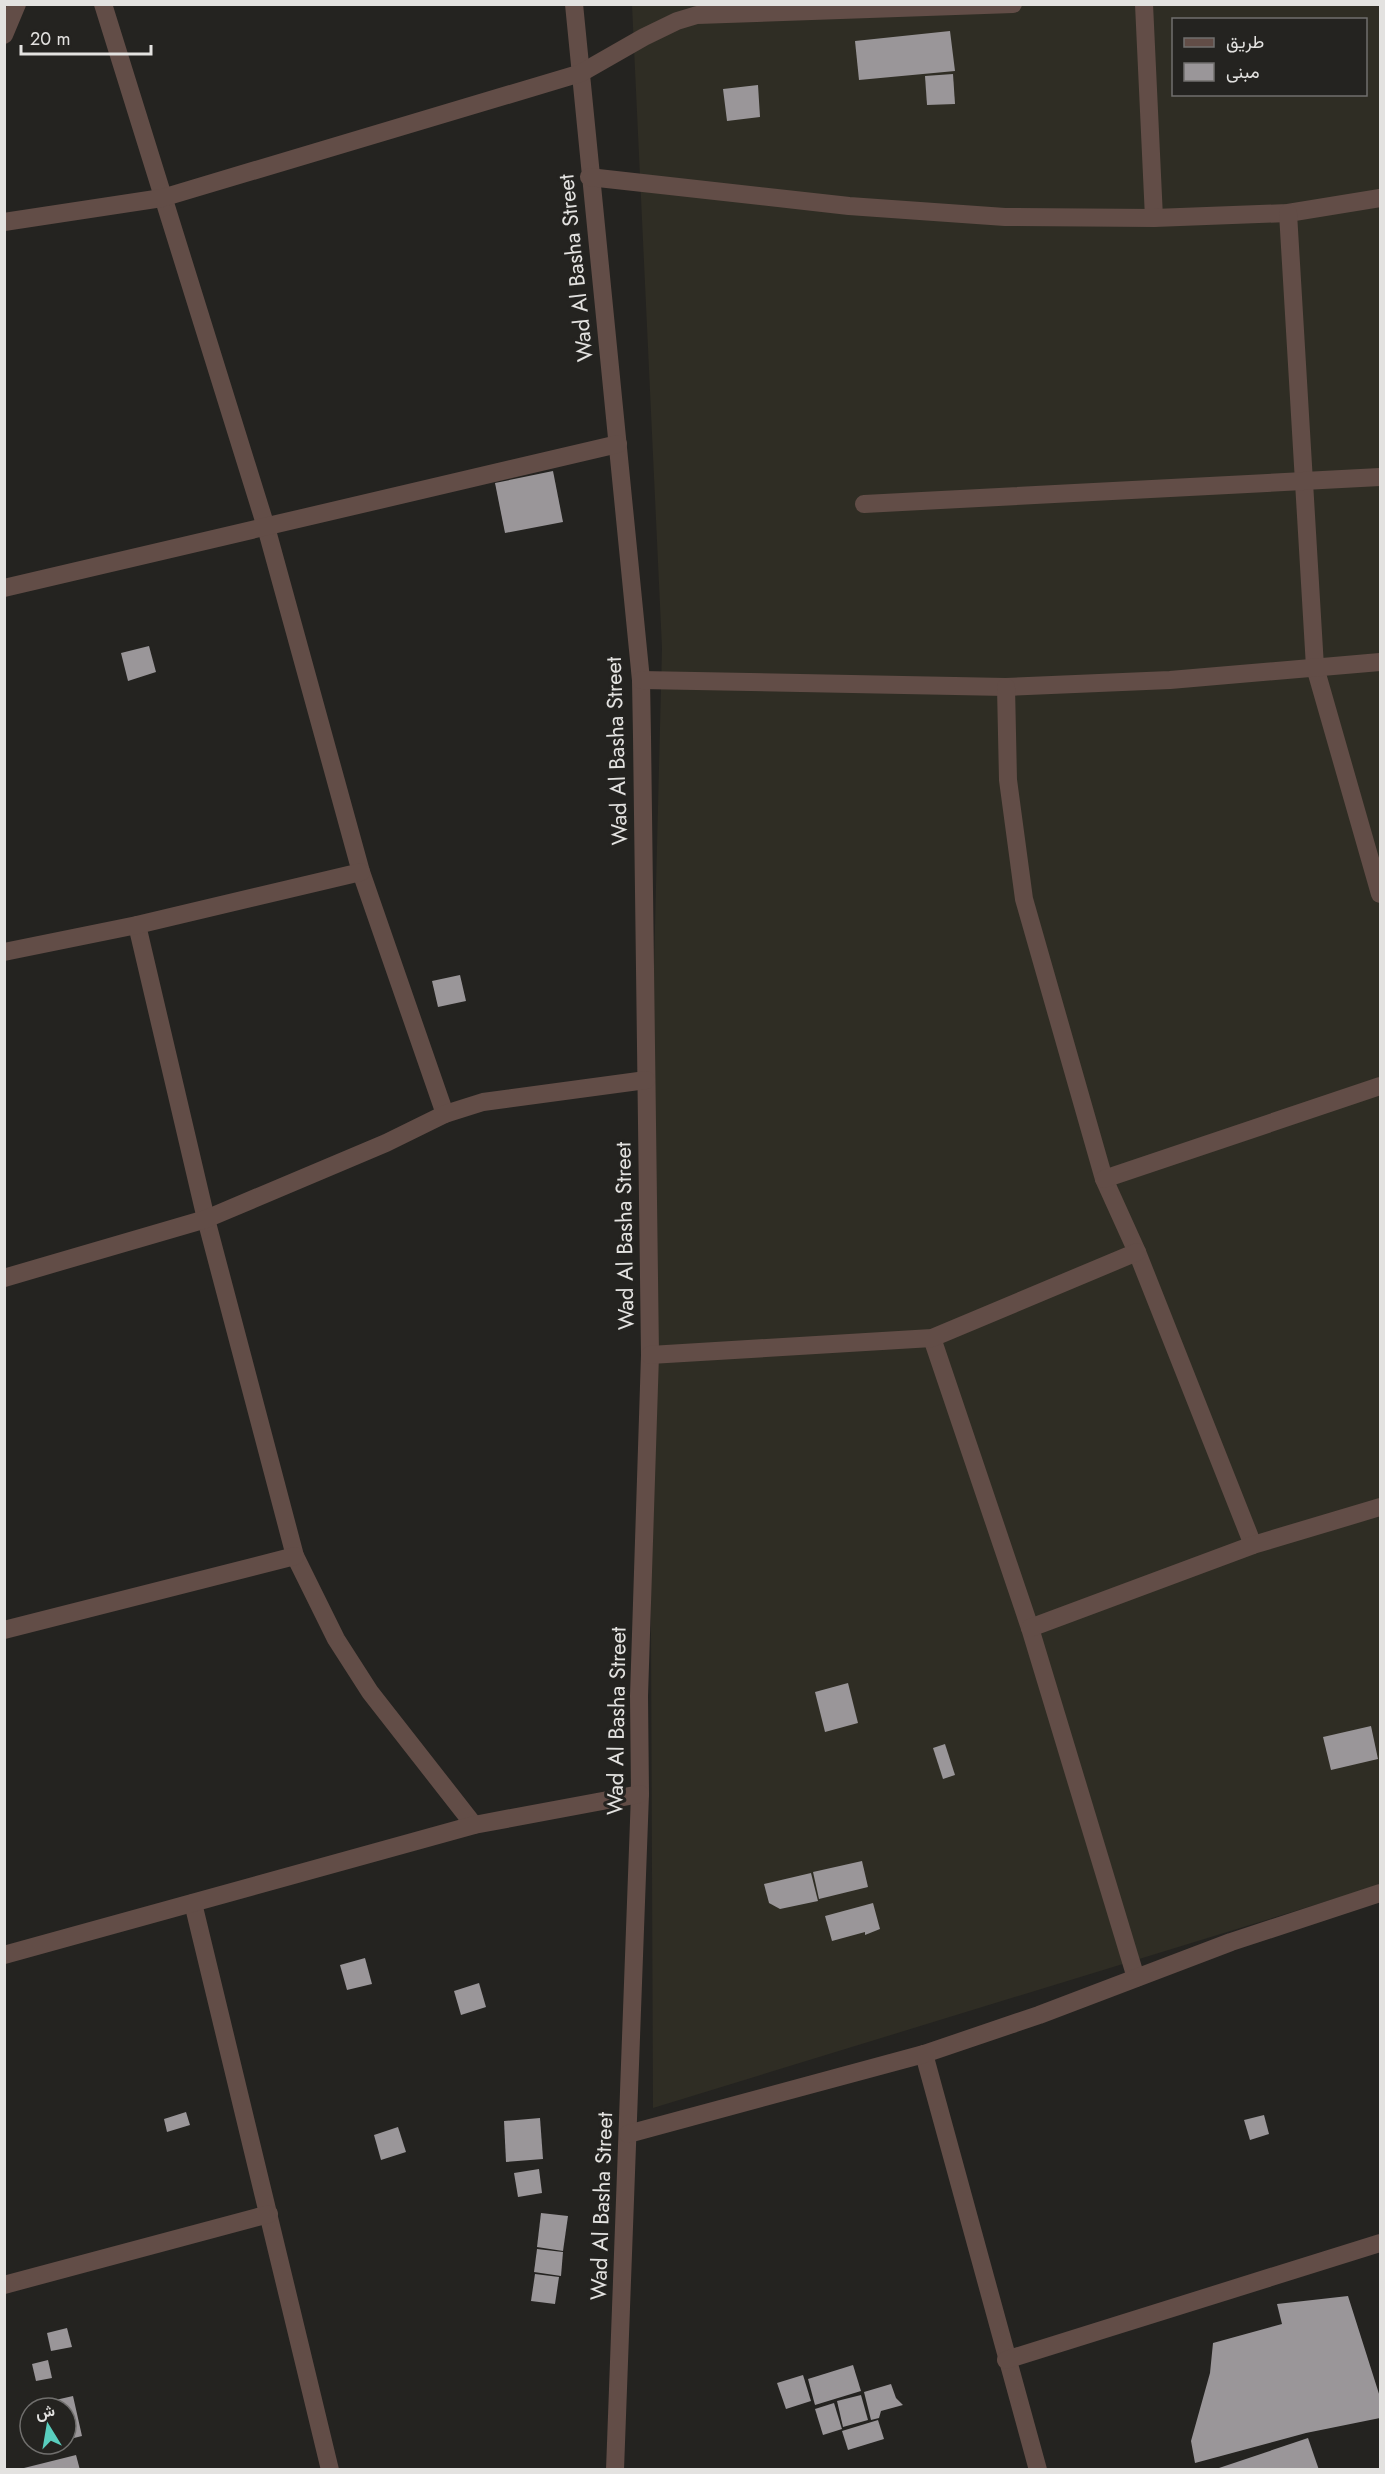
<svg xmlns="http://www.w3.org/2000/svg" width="1385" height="2474" viewBox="0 0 1385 2474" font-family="Jost,Vazirmatn,sans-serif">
	<rect width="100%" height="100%" fill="#242320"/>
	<path fill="#2f2d24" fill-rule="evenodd" d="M632,5H1380V1885L653,2108L649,1164L662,648ZM1174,20H1366V94H1174Z"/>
	<g fill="#9a9699">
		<polygon points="950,31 955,71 859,80 855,41"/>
		<polygon points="953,74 955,104 927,105 925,76"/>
		<polygon points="758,85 760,117 727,121 723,89"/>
		<polygon points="553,471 563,522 505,533 495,483"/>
		<polygon points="149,646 156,672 128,681 121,653"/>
		<polygon points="460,975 466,1001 438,1007 432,981"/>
		<polygon points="848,1683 858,1723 825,1732 815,1692"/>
		<polygon points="1371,1726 1378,1759 1331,1770 1323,1737"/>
		<polygon points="945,1744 955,1775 943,1779 933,1748"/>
		<polygon points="862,1861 868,1887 819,1899 813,1872"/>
		<polygon points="811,1873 818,1901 780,1909 769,1903 764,1884"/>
		<polygon points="873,1903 880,1929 865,1935 865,1932 832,1941 825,1916"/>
		<polygon points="365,1958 372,1984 347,1990 340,1965"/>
		<polygon points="479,1983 486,2007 461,2015 454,1991"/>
		<polygon points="186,2112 190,2125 167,2132 164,2119"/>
		<polygon points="1264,2115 1269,2134 1250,2140 1244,2120"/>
		<polygon points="540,2118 543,2159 506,2162 504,2121"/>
		<polygon points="398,2127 406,2152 381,2160 374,2135"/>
		<polygon points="539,2169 542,2193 518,2197 514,2173"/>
		<polygon points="541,2213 568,2216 563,2251 537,2247"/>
		<polygon points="537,2249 563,2252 561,2276 534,2272"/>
		<polygon points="535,2274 559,2277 555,2304 531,2301"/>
		<polygon points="1348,2296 1380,2397 1380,2418 1306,2433 1195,2463 1191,2441 1210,2373 1213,2343 1282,2324 1277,2304"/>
		<polygon points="67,2328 72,2347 51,2351 47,2333"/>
		<polygon points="48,2360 52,2378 36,2381 32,2364"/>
		<polygon points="853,2365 861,2391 815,2405 808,2379"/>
		<polygon points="803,2375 811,2401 786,2409 777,2383"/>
		<polygon points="891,2384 896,2398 903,2405 881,2411 879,2418 871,2420 864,2392"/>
		<polygon points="861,2395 868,2420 843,2427 837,2401"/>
		<polygon points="73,2396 82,2436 66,2440 66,2408 52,2408 51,2401"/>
		<polygon points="834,2403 842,2429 823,2435 815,2409"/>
		<polygon points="878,2420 884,2439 848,2450 842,2431"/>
		<polygon points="1308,2438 1319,2470 1216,2470 1216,2469"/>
		<polygon points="76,2455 80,2470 25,2470 24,2468"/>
	</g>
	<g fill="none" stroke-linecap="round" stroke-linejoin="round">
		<g stroke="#624d47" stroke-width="18">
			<polyline points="103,4 266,527 361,872 445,1114"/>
			<polyline points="574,4 641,680 642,737 650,1355 639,1696 640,1794 615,2470"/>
			<polyline points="1144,4 1154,218"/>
			<polyline points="4,35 17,4"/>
			<polyline points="589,177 849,206 1005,217 1154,218 1288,213 1380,198"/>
			<polyline points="1288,213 1315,667 1380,894"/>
			<polyline points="4,222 162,198 581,73 644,37 677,21 697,15 1013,4"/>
			<polyline points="864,504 1380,477"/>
			<polyline points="4,588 618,444"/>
			<polyline points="641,680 1006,687 1170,680 1380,662"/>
			<polyline points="1006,687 1008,780 1024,899 1104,1179 1137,1252 1253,1545"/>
			<polyline points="137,925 206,1219 295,1556 336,1639 370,1692 474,1825"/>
			<polyline points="4,952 137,925 361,872"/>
			<polyline points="1104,1179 1380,1086"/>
			<polyline points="4,1278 206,1219 386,1143 445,1114 483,1102 646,1080"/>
			<polyline points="932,1338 1030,1628 1136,1978"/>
			<polyline points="650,1355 932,1338 1137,1252"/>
			<polyline points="1030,1628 1253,1545 1380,1507"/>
			<polyline points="4,1630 295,1556"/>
			<polyline points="193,1903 330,2470"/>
			<polyline points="4,1955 474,1825 640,1794"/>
			<polyline points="924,2054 1038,2470"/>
			<polyline points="628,2134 924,2054 1039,2015 1231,1942 1380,1893"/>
			<polyline points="4,2285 269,2214"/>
			<polyline points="1006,2360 1380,2243"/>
		</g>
	</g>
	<g text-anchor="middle" stroke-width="6" stroke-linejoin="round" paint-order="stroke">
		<g font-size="22" fill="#e3e2e0" stroke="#242320">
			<text transform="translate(575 268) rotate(-96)" y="8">Wad Al Basha Street</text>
			<text transform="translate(616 751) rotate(-92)" y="8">Wad Al Basha Street</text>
			<text transform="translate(624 1236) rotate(-91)" y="8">Wad Al Basha Street</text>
			<text transform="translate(616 1721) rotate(-89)" y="8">Wad Al Basha Street</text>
			<text transform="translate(601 2206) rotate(-88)" y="8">Wad Al Basha Street</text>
		</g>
	</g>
	<rect width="1385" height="2474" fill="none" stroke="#e3e2e0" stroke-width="12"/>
	<rect x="1172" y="18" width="195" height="78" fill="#242320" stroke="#706f6d" stroke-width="1.5"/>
	<rect x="1184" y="38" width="30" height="9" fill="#624d47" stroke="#706f6d" stroke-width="1.5"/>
	<text x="1226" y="48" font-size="18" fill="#e3e2e0">طريق</text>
	<rect x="1184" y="63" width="30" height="18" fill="#9a9699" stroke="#706f6d" stroke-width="1.5"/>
	<text x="1226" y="78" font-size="18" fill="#e3e2e0">مبنى</text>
	<g transform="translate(48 2426) rotate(349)"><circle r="28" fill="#242320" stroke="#706f6d" stroke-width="1.5"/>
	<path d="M0-4.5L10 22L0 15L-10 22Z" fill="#59cebe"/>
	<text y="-9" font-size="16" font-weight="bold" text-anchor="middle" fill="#e3e2e0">ش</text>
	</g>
	<path d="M21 45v9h130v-9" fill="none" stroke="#e3e2e0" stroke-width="3"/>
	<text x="30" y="45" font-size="18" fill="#e3e2e0" stroke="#242320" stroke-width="4.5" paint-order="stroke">20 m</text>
</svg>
